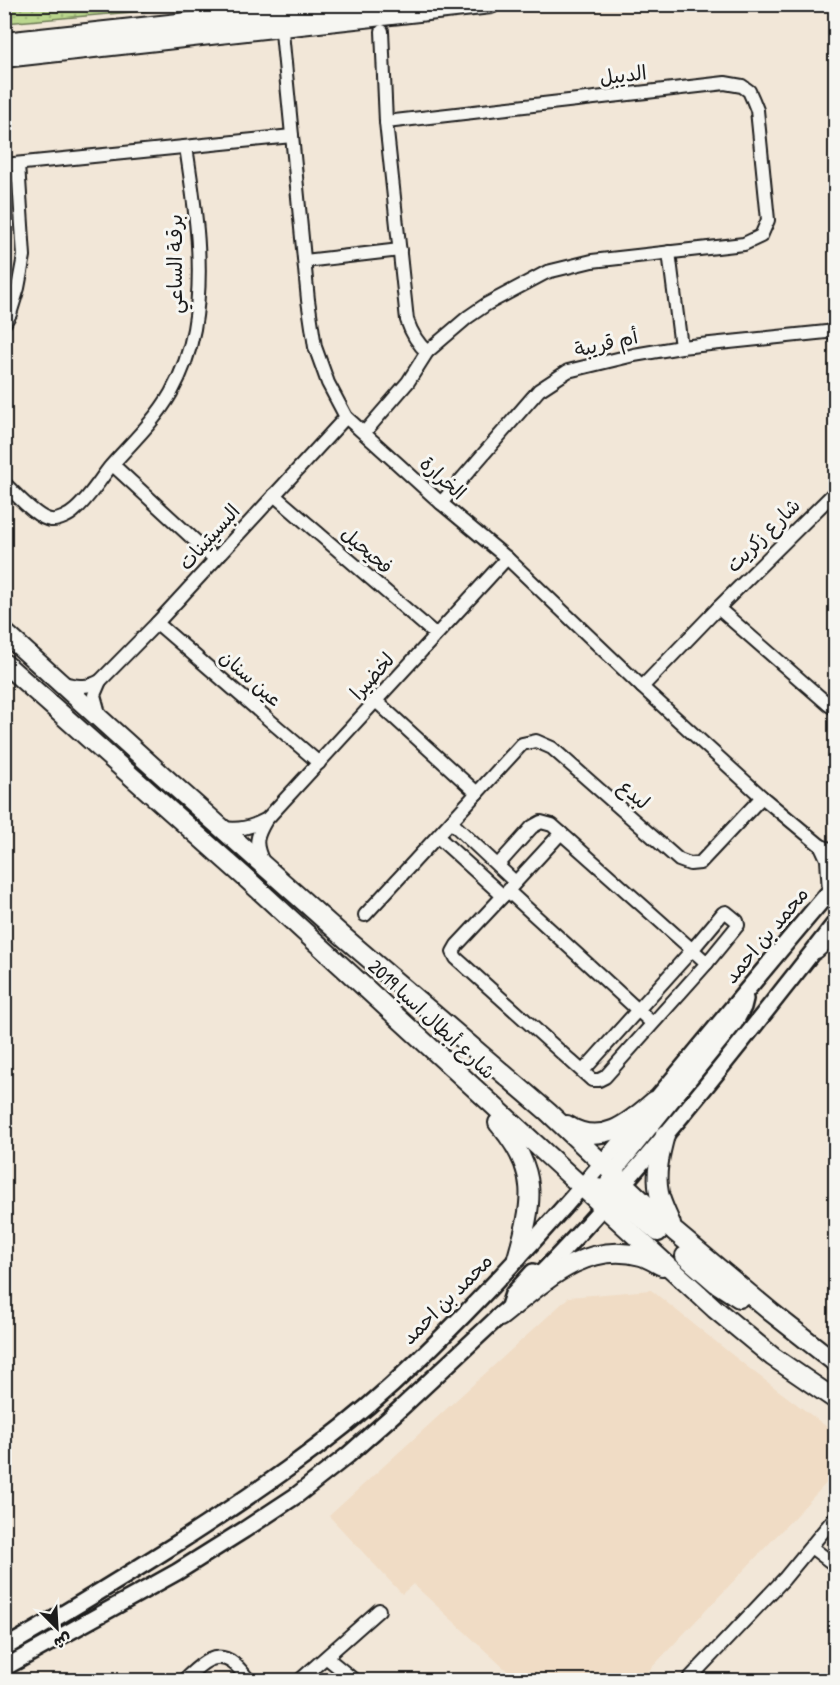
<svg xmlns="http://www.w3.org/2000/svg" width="840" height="1685" viewBox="0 0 840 1685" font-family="'Patrick Hand','Playpen Sans Arabic',sans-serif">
	<defs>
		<pattern id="grass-dots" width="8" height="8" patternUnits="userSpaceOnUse" patternTransform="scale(1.5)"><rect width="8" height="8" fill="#bbd78e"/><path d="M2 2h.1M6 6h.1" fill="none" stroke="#a0b87a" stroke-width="1.8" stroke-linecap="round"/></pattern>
	</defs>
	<rect width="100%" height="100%" fill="#f2e7d8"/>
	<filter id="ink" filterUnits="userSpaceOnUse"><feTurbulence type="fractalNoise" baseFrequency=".0167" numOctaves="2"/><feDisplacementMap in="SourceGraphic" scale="12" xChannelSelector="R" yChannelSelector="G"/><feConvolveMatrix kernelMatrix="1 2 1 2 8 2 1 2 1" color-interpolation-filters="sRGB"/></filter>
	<g filter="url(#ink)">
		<polygon fill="#f0dcc5" points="651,1290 750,1369 835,1433 835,1474 640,1680 517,1680 413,1584 402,1594 329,1516 569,1297"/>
		<polygon fill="url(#grass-dots)" stroke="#6c7a55" stroke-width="1.5" points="5,4 213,4 213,5 5,23"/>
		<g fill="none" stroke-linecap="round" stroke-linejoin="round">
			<defs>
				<g id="minor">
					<polyline points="281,22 308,300 315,347 328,383 346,417 441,503 507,558 642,687 762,797 821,846 827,859 829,892"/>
					<polyline points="382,31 386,122"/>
					<path d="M725,83L742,86L749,91L753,100L757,110L768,220L761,236L744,244L592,261L547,272L487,304L468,317L427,352C417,343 411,332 407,320L386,122Z"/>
					<polyline points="4,165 292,136"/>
					<polyline points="669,252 681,347"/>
					<polyline points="305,261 400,250"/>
					<polyline points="4,324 10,314 18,288 24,256 18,164"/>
					<polyline points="364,433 408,382 427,352"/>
					<polyline points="113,465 215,559"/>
					<path d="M4,483C15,493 37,519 51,520C58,521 70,515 75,510C89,498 99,481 110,467C131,443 155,421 171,393C182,373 190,351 194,329C205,268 195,206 186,147"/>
					<polyline points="274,495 435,634"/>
					<polyline points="441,503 539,390 568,371 634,355 681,347 836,331"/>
					<polyline points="718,608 829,705 836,709"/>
					<polyline points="157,623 319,763"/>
					<polyline points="100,681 94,695 100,717"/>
					<path d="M62,683C78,686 85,689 100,681L157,623L346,417"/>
					<polyline points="642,687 718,608 836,491"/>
					<polyline points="376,701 477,793"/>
					<polyline points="451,822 515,882"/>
					<path d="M223,828C239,830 250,828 265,820"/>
					<polyline points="438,837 503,896 457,945 453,952 456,958 592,1080 599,1080 605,1077 707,963 738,925 737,921 726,912 723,913 692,950 583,1071"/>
					<polyline points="821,846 836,851"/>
					<path d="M263,862C254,843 256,837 266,820L507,558"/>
					<polyline points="498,865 532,827 541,822 552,825 561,833"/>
					<polyline points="508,891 652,1023"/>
					<polyline points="503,896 561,833 707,963"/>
					<polyline points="365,915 522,744 536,741 552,748 679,860 690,864 700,863 762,797"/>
					<polyline points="817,952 825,945 836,940"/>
					<polyline points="811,1547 836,1566"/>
					<polyline points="327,1658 354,1680"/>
					<path d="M184,1680C197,1668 214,1648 233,1663C239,1667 244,1675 249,1680"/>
					<polyline points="300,1680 379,1610"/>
					<polyline points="688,1680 784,1579 836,1516"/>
					<polyline points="834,1680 836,1679"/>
				</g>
				<g id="tertiary">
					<polyline points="608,1183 612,1174 735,1022 743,1007 745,999"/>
					<path d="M530,1285C641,1172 738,1047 836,922"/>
					<polyline points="509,1306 513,1294 533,1272"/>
					<path d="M4,1648C63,1615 119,1580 176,1544C251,1496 326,1445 392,1385C556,1233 691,1053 836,884"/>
					<polyline points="4,1668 177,1572 244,1530 297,1495 348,1455 401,1408 507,1309"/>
				</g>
				<g id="secondary">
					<polyline points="4,42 353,4"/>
					<polyline points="4,58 491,4"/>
					<polyline points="4,632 161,774 345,938 548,1112 674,1231 771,1312 836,1363"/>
					<polyline points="4,663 248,880 715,1309 773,1357 836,1400"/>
					<path d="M498,1123C540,1171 533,1202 517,1258"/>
					<path d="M567,1125C601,1147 629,1123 654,1101"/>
					<path d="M665,1135C660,1154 655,1173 659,1193C661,1203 667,1214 671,1224"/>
					<polyline points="584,1186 602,1189 615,1195 658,1232"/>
					<polyline points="685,1256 716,1283 739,1298"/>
					<path d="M500,1317C541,1285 584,1240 641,1256C648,1258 656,1263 662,1266"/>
				</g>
			</defs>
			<use href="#minor" stroke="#1c1c1c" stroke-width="16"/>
			<use href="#tertiary" stroke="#1c1c1c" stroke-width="20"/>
			<use href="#secondary" stroke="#1c1c1c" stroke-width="22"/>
			<use href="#minor" stroke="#f6f6f2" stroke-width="12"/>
			<use href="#tertiary" stroke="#f6f6f2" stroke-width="15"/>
			<use href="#secondary" stroke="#f6f6f2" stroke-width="18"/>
		</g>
	</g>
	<g text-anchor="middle" stroke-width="6" stroke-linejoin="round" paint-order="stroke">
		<g font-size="20" fill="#1c1c1c" stroke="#f6f6f2">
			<text transform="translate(623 75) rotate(-7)" y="7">الديبل</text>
			<text transform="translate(175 264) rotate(-90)" y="7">برقـة الساعي</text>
			<text transform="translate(606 343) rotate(-13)" y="7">أم قريبة</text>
			<text transform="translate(443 478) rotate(42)" y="7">الخرارة</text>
			<text transform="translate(763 535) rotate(-45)" y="7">شارع زكريت</text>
			<text transform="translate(209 537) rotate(-48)" y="7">البسيتينات</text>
			<text transform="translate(367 550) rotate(41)" y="7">فحيحيل</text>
			<text transform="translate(372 676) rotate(-48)" y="7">لخضيرا</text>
			<text transform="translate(251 678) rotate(41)" y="7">عين سنان</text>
			<text transform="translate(634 794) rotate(41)" y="7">لبدع</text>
			<text transform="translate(766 935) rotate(-50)" y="7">محمد بن احمد</text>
			<text transform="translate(432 1019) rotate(43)" y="7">شارع أبطال اسيا 2019</text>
			<text transform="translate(447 1299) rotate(-45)" y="7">محمد بن احمد</text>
		</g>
	</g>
	<rect width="840" height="1685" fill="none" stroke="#f6f6f2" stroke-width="24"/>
	<rect x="12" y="12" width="816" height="1661" fill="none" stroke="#1c1c1c" stroke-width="2" filter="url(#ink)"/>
	<g transform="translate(57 1628) rotate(156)" stroke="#f6f6f2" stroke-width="4.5" paint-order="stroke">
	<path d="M0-4.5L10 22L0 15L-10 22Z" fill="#1c1c1c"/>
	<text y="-9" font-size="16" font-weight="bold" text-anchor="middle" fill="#1c1c1c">ش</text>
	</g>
</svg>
